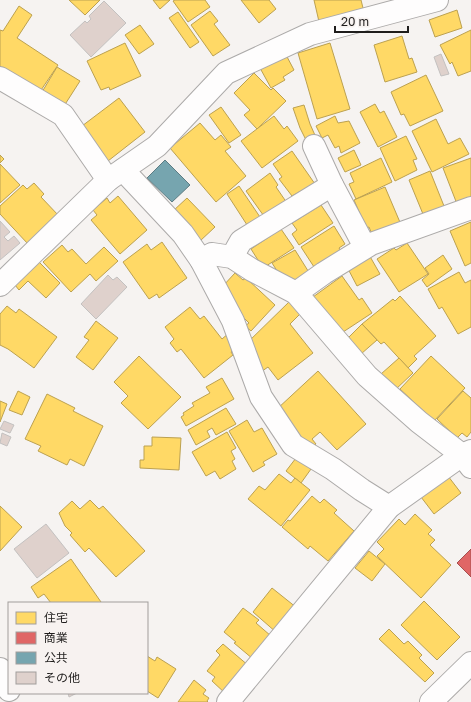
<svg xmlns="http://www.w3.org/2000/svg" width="471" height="702" viewBox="0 0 471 702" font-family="'Golos Text','Noto Sans JP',sans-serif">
	<rect width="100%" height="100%" fill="#f6f3f1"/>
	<g fill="#ffd966" stroke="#bca150">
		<polygon points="69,0 100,0 85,15"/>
		<polygon points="153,0 170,0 160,9"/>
		<polygon points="175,0 205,0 210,7 188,22 173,1"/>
		<polygon points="241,0 269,0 276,9 259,23"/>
		<polygon points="314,0 361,0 365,16 320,26"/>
		<polygon points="19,6 32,15 17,38 58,65 37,96 0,71 0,30 3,31"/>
		<polygon points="457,10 462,28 435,37 429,20"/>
		<polygon points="210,11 218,21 214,24 230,45 213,56 191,25"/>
		<polygon points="178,12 199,42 190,48 169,18"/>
		<polygon points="140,25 154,44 139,54 125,35"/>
		<polygon points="471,30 471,71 458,76 452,62 450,64 440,45"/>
		<polygon points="402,36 409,59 412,58 417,72 385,82 374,45"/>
		<polygon points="125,43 141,76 110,90 109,87 101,90 87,61"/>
		<polygon points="330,43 350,109 317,119 298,53"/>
		<polygon points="285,53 294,70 283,77 285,80 271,88 260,68"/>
		<polygon points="57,67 80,81 64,106 42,92"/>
		<polygon points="254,73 271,90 273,88 286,101 257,129 244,115 250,110 234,93"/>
		<polygon points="426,75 443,111 410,126 404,114 401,115 391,92"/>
		<polygon points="119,98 145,132 108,161 82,126"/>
		<polygon points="375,104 380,113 384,111 397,137 378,147 360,112"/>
		<polygon points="304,105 310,124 318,142 309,146 300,128 293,108"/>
		<polygon points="221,107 241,135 229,143 209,115"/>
		<polygon points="274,116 284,129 287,126 298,141 262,168 241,141"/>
		<polygon points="335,116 338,123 349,121 360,143 341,153 339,146 335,148 328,135 322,138 316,126"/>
		<polygon points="436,119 448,144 460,138 469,154 432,172 412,131"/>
		<polygon points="200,123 215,140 221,135 231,147 225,151 246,176 216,202 170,148"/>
		<polygon points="406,136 417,159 413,160 417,170 395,181 380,148"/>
		<polygon points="354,150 361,165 345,172 338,158"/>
		<polygon points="292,151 315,184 300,195 299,192 292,196 279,179 282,177 273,164"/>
		<polygon points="0,155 4,159 0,163"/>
		<polygon points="381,158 392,182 356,199 349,184 354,182 350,173"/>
		<polygon points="471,158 471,198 457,204 443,168"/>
		<polygon points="0,164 20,185 0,203"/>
		<polygon points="430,171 446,211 425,219 409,180"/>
		<polygon points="270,173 278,185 276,187 287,203 266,219 246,191"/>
		<polygon points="34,183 44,194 41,197 59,216 28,244 0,214 0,206 23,185 27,189"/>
		<polygon points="239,186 262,220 249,228 227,194"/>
		<polygon points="385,187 402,227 374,239 369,227 366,228 354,200"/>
		<polygon points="118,196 147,230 120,254 91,220 97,215 93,210 107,198 110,203"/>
		<polygon points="187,198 215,227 200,241 173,211"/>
		<polygon points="321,205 333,223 299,245 292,234 297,230 292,223"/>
		<polygon points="471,222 471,263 465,266 450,231"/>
		<polygon points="334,226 345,244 339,248 342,253 316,270 301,247"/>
		<polygon points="281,229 294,248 263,268 251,249"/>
		<polygon points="162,242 187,278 159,298 157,294 149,299 123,262 147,244 151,250"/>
		<polygon points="407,243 428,274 399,292 377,259 394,248 396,250"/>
		<polygon points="62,245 68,252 72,249 86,264 104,247 118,261 96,281 90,274 71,292 43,262"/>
		<polygon points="295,250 310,274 291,285 283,280 272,263"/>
		<polygon points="368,253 380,274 357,286 346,265"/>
		<polygon points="443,255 452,269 427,287 422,280 429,274 425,268"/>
		<polygon points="38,261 60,283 46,298 28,281 19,290 15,285"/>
		<polygon points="459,272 465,283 471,280 471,327 458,334 442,307 439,309 428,289"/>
		<polygon points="235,273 243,280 246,278 275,305 251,331 245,326 249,323 232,306 222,287"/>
		<polygon points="342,276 359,300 362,298 372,313 340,334 313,297"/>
		<polygon points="400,296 436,336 414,356 417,359 408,368 384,342 381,344 362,324 393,299 395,301"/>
		<polygon points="290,301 302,312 290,324 313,353 278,380 268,367 258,374 245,345"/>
		<polygon points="7,306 16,313 19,309 57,337 34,368 8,349 0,345 0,314"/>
		<polygon points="190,307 200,319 204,316 222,339 229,333 238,346 231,352 233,355 204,378 181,349 177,352 170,343 174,339 165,327"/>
		<polygon points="96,321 118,338 93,370 76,357 89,340 84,337"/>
		<polygon points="362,324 377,340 361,354 347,339"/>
		<polygon points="139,356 181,397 148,429 121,403 128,396 114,382"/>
		<polygon points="431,356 465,388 434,421 400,389"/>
		<polygon points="399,358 413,373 395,390 381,374"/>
		<polygon points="318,371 366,424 337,450 320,432 312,439 316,444 309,450 277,409"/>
		<polygon points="222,378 234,399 186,426 181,417 184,415 183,413 194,406 192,403 210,393 206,387"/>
		<polygon points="18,391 30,397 22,415 9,410"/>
		<polygon points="463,391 471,398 471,432 467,437 462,433 457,438 437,419"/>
		<polygon points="47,394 75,408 73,411 103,426 84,466 70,459 67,465 38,451 41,446 25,439"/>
		<polygon points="0,401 7,404 0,422"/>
		<polygon points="226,408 236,424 216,435 212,428 207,431 210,437 196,445 188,430"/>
		<polygon points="247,420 254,432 262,428 277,454 263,462 265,465 253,472 229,431"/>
		<polygon points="227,432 236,448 231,451 235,459 232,461 236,469 220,479 215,471 206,476 192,452"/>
		<polygon points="152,437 181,438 179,470 140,468 140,460 144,460 144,446 152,446"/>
		<polygon points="296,458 311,469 301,483 286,471"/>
		<polygon points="279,474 291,483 295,478 310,490 281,526 248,499 259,486 265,490"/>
		<polygon points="448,476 461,493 434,514 421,497"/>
		<polygon points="312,496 320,503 324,499 337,510 334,513 354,531 328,561 310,546 308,549 282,527 288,520 290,521"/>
		<polygon points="90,500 99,509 103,506 145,551 116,577 89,548 85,552 70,535 72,533 65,526 59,513 72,501 80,509"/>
		<polygon points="0,506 22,527 0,551"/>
		<polygon points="415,514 432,530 428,534 435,540 430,545 451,565 421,598 377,556 384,549 377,542 399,519 405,525"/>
		<polygon points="369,551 385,564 372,581 355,568"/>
		<polygon points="71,559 101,602 100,603 51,603 44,594 38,598 31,587"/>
		<polygon points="272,588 297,608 277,633 253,612"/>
		<polygon points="424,601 460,637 437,660 401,625"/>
		<polygon points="243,608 259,620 256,623 271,636 253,659 234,643 236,642 224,632"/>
		<polygon points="389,629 404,644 408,641 422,655 419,658 434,673 425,682 379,639"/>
		<polygon points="223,644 249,666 226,694 212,681 215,677 207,671 220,655 216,651"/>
		<polygon points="147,656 155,661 157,657 176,669 158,698 147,691"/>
		<polygon points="194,680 206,690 203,694 209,698 207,701 208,702 178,702"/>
	</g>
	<polygon fill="#e06666" stroke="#a65050" points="471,549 471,577 457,563"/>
	<polygon fill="#76a5af" stroke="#5c7c83" points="165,160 190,185 172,202 147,178"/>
	<g fill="#dfd1cc" stroke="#c3c1c0">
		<polygon points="104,1 126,23 91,57 70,35 85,21 87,23 91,19 89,16"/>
		<polygon points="441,54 449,74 441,76 434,57"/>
		<polygon points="0,221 10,232 4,237 8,241 14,236 20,243 0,260"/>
		<polygon points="108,275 113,280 117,277 127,287 96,319 81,304"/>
		<polygon points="4,421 14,425 10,433 0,429"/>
		<polygon points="2,433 11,437 7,446 0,443"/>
		<polygon points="46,524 69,553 37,578 14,549"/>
		<polygon points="68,693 77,693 69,697"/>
	</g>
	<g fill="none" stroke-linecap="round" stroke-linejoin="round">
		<defs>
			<g id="minor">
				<polyline points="0,78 63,115 108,180"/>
				<polyline points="314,146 332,185 365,247"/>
				<polyline points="123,170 183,234 201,260 233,321 261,397 293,445 333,469 362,490 389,507"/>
				<polyline points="232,257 241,241 332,185"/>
				<polyline points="201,260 212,254 232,257 252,270 296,293 367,376 419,422 462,455 471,467"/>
				<polyline points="0,285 108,180 157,146 226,73 310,34 437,0"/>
				<polyline points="296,293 324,273 371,244 471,208"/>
				<polyline points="228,702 389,507 462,455 471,451"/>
				<polyline points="431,702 471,663"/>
			</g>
			<polyline id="primary" points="0,669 9,690"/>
		</defs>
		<use href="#minor" stroke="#acaaa9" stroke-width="24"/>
		<use href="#primary" stroke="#acaaa9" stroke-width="24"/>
		<use href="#minor" stroke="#fefdfd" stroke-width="22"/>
		<use href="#primary" stroke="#fefdfd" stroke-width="22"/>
	</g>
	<rect x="8" y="602" width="140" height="92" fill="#f7f2f0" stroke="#a19d9b"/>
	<rect x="16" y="612" width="20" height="12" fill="#ffd966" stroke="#a19d9b"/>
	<text x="44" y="622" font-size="12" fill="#1f1d1c">住宅</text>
	<rect x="16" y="632" width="20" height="12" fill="#e06666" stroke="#a19d9b"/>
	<text x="44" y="642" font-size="12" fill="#1f1d1c">商業</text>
	<rect x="16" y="652" width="20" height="12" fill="#76a5af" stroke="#a19d9b"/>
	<text x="44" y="662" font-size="12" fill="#1f1d1c">公共</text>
	<rect x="16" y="672" width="20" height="12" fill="#dfd1cc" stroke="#a19d9b"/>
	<text x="44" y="682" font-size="12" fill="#1f1d1c">その他</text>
	<path d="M335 26v6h73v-6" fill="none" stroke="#1f1d1c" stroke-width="2"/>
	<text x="341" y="26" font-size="12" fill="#1f1d1c" stroke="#f7f2f0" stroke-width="3" paint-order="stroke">20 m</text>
</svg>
